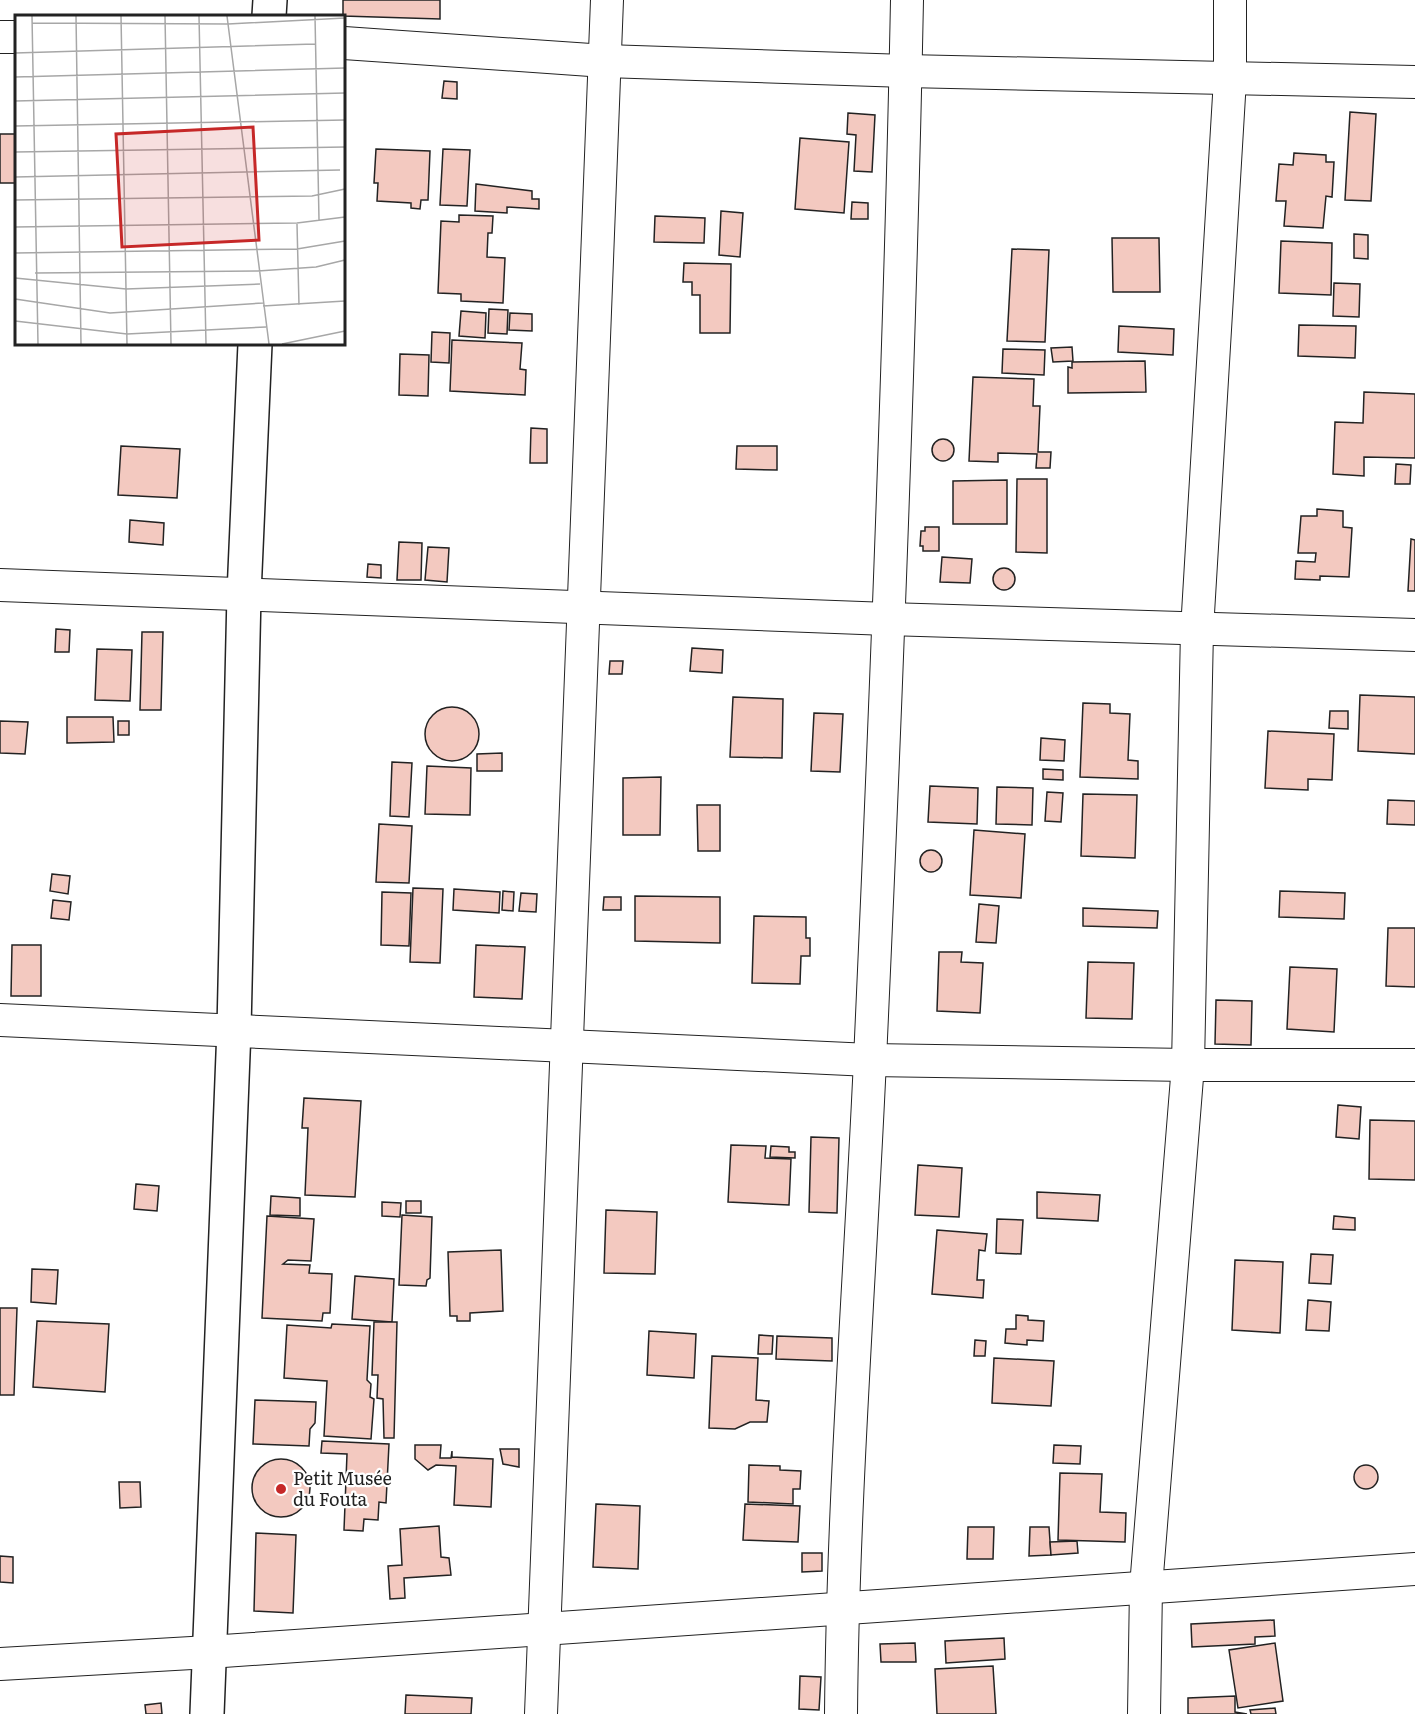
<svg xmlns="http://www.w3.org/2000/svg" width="1415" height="1714" viewBox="0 0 1415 1714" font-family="Literata,serif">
	<rect width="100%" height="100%" fill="#fff"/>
	<g fill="#f3c9c0" stroke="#222" stroke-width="1.5">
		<polygon points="343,0 440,0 440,19 343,16"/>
		<polygon points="444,81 457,82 457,99 442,98"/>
		<polygon points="1350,112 1376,114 1371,201 1345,200"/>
		<polygon points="848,113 875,115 872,172 854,171 856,135 847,134"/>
		<rect x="0" y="134" width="16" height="49"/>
		<polygon points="800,138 849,142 844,213 795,209"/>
		<polygon points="376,149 430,151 428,200 421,200 420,209 411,208 411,203 377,201 378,183 374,183"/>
		<polygon points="443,149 470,150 467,206 440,205"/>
		<polygon points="1294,153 1326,155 1326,162 1334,162 1332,197 1326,196 1323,228 1284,226 1286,201 1276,201 1279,164 1293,165"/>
		<polygon points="476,184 532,191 532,199 539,199 539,209 507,207 507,213 475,211"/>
		<polygon points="852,202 868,203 868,219 851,219"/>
		<polygon points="721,211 743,213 740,257 719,255"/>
		<polygon points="459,215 493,216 492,233 488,233 487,257 505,258 503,303 461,301 461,294 438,293 441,221 459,222"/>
		<polygon points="655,216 705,218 704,243 654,242"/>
		<polygon points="1354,234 1368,235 1368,259 1354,258"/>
		<polygon points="1112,238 1159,238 1160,292 1113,292"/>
		<polygon points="1281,241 1332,243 1331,295 1279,293"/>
		<polygon points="1012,249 1049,250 1045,342 1007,341"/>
		<polygon points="684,263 731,264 730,333 700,333 700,295 692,295 692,282 683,282"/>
		<polygon points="1334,283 1360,284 1359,317 1333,316"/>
		<polygon points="489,309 508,310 507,334 488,333"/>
		<polygon points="461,311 486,313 485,338 459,336"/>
		<polygon points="510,313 532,314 532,331 509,330"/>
		<polygon points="1299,325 1356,326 1355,358 1298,356"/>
		<polygon points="1119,326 1174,329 1173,355 1118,352"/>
		<polygon points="432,332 450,333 449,363 431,362"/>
		<polygon points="452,340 522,343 520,369 526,370 525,395 450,391"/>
		<polygon points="1072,347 1073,361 1053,362 1051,348"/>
		<polygon points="1003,349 1045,350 1044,375 1002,373"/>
		<polygon points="400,354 429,355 428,396 399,395"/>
		<polygon points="1145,361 1146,392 1068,393 1068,367 1072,368 1072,362"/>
		<polygon points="973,377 1034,379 1033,406 1040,406 1038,452 1051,452 1050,468 1036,468 1037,454 998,453 998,462 969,461"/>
		<polygon points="1364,392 1415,394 1415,458 1364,457 1364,476 1333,474 1335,422 1363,423"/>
		<polygon points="531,428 547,429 547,463 530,463"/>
		<circle cx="943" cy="450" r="11"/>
		<polygon points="121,446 180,449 177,498 118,495"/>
		<polygon points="737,446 777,446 777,470 736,469"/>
		<polygon points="1396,464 1411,465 1410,484 1395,484"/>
		<polygon points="1017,479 1047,479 1047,553 1016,552"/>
		<polygon points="1007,480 1007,524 953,524 953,481"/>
		<polygon points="1317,509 1343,511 1343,527 1352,528 1349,577 1320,576 1320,580 1295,579 1296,561 1315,562 1316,553 1298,553 1301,516 1317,516"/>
		<polygon points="130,520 164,523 163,545 129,542"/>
		<polygon points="925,527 939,527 939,551 923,551 923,546 920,546 921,531 925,531"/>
		<polygon points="1411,539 1415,540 1415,591 1408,591"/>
		<polygon points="399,542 422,543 421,580 397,580"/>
		<polygon points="428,547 449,548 447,582 425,580"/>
		<polygon points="942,557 972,559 970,583 940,582"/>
		<polygon points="368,564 381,565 381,578 367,577"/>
		<circle cx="1004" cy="579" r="11"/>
		<polygon points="56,629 70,630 69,652 55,652"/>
		<polygon points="142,632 163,632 161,710 140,710"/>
		<polygon points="692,648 723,650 722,673 690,671"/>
		<polygon points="97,649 132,650 130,701 95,700"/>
		<polygon points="610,661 623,661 622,674 609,674"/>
		<polygon points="1360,695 1415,697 1415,754 1358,751"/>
		<polygon points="733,697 783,699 782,758 730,757"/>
		<polygon points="1083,703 1110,704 1110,713 1130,714 1128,760 1138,761 1138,779 1080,777"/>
		<circle cx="452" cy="734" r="27"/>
		<polygon points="1330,711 1348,711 1348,729 1329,728"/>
		<polygon points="814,713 843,714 840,772 811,771"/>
		<polygon points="67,717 113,717 114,742 67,743"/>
		<polygon points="0,721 28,722 25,754 0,753"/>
		<rect x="118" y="721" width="11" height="14"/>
		<polygon points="1268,731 1334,734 1332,780 1308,779 1308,790 1265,788"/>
		<polygon points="1041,738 1065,740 1064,761 1040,760"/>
		<polygon points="502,753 502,771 477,771 477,754"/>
		<polygon points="392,762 412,763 409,817 390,816"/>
		<polygon points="427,766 471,768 470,815 425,814"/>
		<polygon points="1043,769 1063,770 1063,780 1043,779"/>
		<polygon points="661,777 660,835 623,835 623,778"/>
		<polygon points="930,786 978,788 977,824 928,822"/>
		<polygon points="997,787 1033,788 1032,825 996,824"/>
		<polygon points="1047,792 1063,793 1061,822 1045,821"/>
		<polygon points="1083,794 1137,795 1135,858 1081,856"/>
		<polygon points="1388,800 1415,801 1415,825 1387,824"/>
		<polygon points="697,805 720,805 720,851 698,851"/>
		<polygon points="379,824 412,826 409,883 376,882"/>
		<polygon points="974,830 1025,834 1021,898 970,895"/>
		<circle cx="931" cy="861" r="11"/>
		<polygon points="52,874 70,876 68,894 50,891"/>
		<polygon points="413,888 443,889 440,963 410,962"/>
		<polygon points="454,889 500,892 499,913 453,910"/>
		<polygon points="503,891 514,892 513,911 502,910"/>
		<polygon points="1280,891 1345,893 1344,919 1279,917"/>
		<polygon points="382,892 411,893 409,946 381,945"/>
		<polygon points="521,893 537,894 536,912 519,911"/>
		<polygon points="635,896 720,897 720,943 635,941"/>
		<polygon points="604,897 621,897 621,910 603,910"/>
		<polygon points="53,900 71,902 69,920 51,918"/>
		<polygon points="979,904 999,906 996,943 976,942"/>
		<polygon points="1083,908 1158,911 1157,928 1083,926"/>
		<polygon points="754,916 806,917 806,938 810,938 810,956 801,956 800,984 752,983"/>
		<polygon points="1388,928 1415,928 1415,987 1386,986"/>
		<polygon points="12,945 41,945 41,996 11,996"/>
		<polygon points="476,945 525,947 522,999 474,997"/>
		<polygon points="939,952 962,952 961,962 983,963 980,1013 937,1011"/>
		<polygon points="1088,962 1134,963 1132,1019 1086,1018"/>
		<polygon points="1290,967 1337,969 1334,1032 1287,1029"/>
		<polygon points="1216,1000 1252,1001 1251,1045 1215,1044"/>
		<polygon points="304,1098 361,1101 355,1197 305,1195 308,1128 302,1128"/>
		<polygon points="1338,1105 1361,1107 1359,1139 1336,1137"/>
		<polygon points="1370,1120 1415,1121 1415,1180 1369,1179"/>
		<polygon points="811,1137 839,1138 837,1213 809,1212"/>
		<polygon points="731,1145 766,1146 765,1158 791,1159 789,1205 728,1202"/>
		<polygon points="771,1146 789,1147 789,1152 795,1152 795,1158 770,1157"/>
		<polygon points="918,1165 962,1168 959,1217 915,1215"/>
		<polygon points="136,1184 159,1186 157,1211 134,1209"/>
		<polygon points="1037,1192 1100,1195 1098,1221 1037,1218"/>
		<polygon points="271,1196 300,1198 300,1216 270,1215"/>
		<rect x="406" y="1201" width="15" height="12"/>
		<polygon points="382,1202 401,1203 400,1217 382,1216"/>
		<polygon points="606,1210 657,1212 655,1274 604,1273"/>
		<polygon points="402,1215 432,1217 430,1278 427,1280 426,1286 399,1285"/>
		<polygon points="267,1216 314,1219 311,1261 288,1260 283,1264 310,1265 309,1273 332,1274 330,1313 323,1313 322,1321 262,1318"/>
		<polygon points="1334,1216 1355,1218 1355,1230 1333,1229"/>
		<polygon points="997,1219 1023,1220 1021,1254 996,1253"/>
		<polygon points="937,1230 987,1234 985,1251 979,1250 977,1280 984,1280 983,1298 932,1294"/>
		<polygon points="501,1250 503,1311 470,1313 470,1321 457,1321 457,1316 450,1316 448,1252"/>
		<polygon points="1311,1254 1333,1255 1331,1284 1309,1283"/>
		<polygon points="1235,1260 1283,1262 1280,1333 1232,1330"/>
		<polygon points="32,1269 58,1270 56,1304 31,1302"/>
		<polygon points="355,1276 394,1279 392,1322 352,1319"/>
		<polygon points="1308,1300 1331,1302 1329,1331 1306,1330"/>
		<polygon points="0,1308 17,1308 14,1395 0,1395"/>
		<polygon points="1016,1315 1028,1316 1028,1320 1044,1321 1043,1341 1027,1340 1027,1345 1005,1343 1006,1329 1016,1329"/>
		<polygon points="37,1321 109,1324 105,1392 33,1387"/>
		<polygon points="374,1322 397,1322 394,1438 384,1438 383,1399 377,1398 378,1375 372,1375"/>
		<polygon points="332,1324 370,1326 367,1380 371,1384 370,1397 374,1399 371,1439 324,1436 327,1381 284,1378 287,1325 331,1328"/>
		<polygon points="649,1331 696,1334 694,1378 647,1375"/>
		<polygon points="759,1335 773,1336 772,1354 758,1354"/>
		<polygon points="777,1336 832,1338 832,1361 776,1359"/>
		<polygon points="975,1340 986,1341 985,1356 974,1356"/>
		<polygon points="712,1356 758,1358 756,1400 769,1401 767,1422 750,1422 735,1429 709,1428"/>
		<polygon points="994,1358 1054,1361 1051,1406 992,1403"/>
		<polygon points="255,1400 316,1402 315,1423 310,1429 309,1446 253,1444"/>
		<polygon points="322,1441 389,1444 386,1503 379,1502 378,1520 364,1519 363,1531 344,1530 347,1454 321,1453"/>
		<polygon points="415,1445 441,1445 440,1458 451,1458 452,1451 452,1457 493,1459 491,1507 454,1505 456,1466 436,1465 428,1470 415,1459"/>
		<polygon points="1054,1445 1081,1446 1080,1464 1053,1463"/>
		<polygon points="500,1449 519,1449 519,1467 503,1464"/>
		<circle cx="281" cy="1488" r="29"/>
		<polygon points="749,1465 780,1466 780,1470 801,1471 800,1489 793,1489 793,1504 748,1502"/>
		<circle cx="1366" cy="1477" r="12"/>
		<polygon points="1060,1473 1102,1474 1100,1512 1126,1513 1125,1542 1058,1540"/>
		<polygon points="119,1482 140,1482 141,1507 120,1508"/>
		<polygon points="596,1504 640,1506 638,1569 593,1567"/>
		<polygon points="745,1504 800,1506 798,1542 743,1540"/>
		<polygon points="439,1526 441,1557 449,1558 451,1575 404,1578 405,1598 390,1599 388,1566 402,1565 400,1529"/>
		<polygon points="968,1527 994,1527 993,1559 967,1559"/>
		<polygon points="1030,1527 1049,1527 1051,1555 1029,1556"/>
		<polygon points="256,1533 296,1535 293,1613 254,1611"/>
		<polygon points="1077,1541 1078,1553 1051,1555 1050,1542"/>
		<polygon points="802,1553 822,1553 822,1571 802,1572"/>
		<polygon points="0,1556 13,1557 13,1583 0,1582"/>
		<polygon points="1274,1620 1275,1636 1255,1637 1255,1644 1192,1647 1191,1624"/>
		<polygon points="1004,1638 1005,1659 946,1663 945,1641"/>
		<polygon points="915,1643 916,1662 881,1662 880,1644"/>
		<polygon points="1275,1643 1283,1701 1238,1708 1229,1650"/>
		<polygon points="993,1666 996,1714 937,1714 935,1669"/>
		<polygon points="800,1676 821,1677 819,1710 799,1709"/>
		<polygon points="406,1695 472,1698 471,1714 405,1714"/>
		<polygon points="1235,1696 1235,1712 1247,1714 1188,1714 1188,1698"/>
		<polygon points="161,1703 162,1714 146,1714 145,1705"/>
		<polygon points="1275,1708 1276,1714 1251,1714 1250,1710"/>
	</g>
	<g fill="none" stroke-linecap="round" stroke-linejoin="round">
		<defs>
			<g id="minor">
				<polyline points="0,37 16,37"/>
				<polyline points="344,43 605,61 906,71 1415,82"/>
				<polyline points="0,585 888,619 1415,635"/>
				<polyline points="0,1020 870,1060 1188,1065 1415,1065"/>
				<polyline points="0,1664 209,1652 1415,1569"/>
				<polyline points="541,1714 607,0"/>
				<path d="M841,1714C843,1496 860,1278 870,1060C886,707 900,353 907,0"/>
				<polyline points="1144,1714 1146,1587 1188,1065 1197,630 1230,79 1230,0"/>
			</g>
			<g id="highway">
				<polyline points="269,16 270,0"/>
				<polyline points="207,1714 234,1029 244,594 255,344"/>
			</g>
		</defs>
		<use href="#minor" stroke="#222" stroke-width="34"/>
		<use href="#highway" stroke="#222" stroke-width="36"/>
		<use href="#minor" stroke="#fff" stroke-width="32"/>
		<use href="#highway" stroke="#fff" stroke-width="33"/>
	</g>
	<circle fill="#c62828" stroke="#fff" stroke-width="2" cx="281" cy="1489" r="6"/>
	<g text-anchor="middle" stroke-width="4.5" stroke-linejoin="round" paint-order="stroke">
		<g font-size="18" fill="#222" stroke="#fff" text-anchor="start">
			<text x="293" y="1485">Petit Musée<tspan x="293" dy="21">du Fouta</tspan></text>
		</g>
	</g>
	<g transform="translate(15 15)">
		<rect width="330" height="330" fill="#fff"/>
		<path fill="none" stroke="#a7a7a7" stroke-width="1.5" d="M17,1L23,329M61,1L66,329M106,1L112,329M150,1L156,329M184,1L191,329M212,1L254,329M300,1L304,205M17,8L213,9L330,3M0,38L300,29M0,62L330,53M0,86L330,78M0,111L330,105M0,137L330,132M0,162L325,155M0,185L297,181L330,174M282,209L284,290M0,212L282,208L330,202M0,238L282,234L330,226M20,258L243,256L301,252L330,245M0,263L111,274L245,269M0,284L95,298L248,288M248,291L330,286M0,306L112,319L251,312M267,329L330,316"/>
		<path fill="#c62828" fill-opacity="0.15" stroke="#c62828" stroke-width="3" d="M238,112L244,225L107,232L101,119Z"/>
		<rect width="330" height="330" fill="none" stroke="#222" stroke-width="3"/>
	</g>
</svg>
